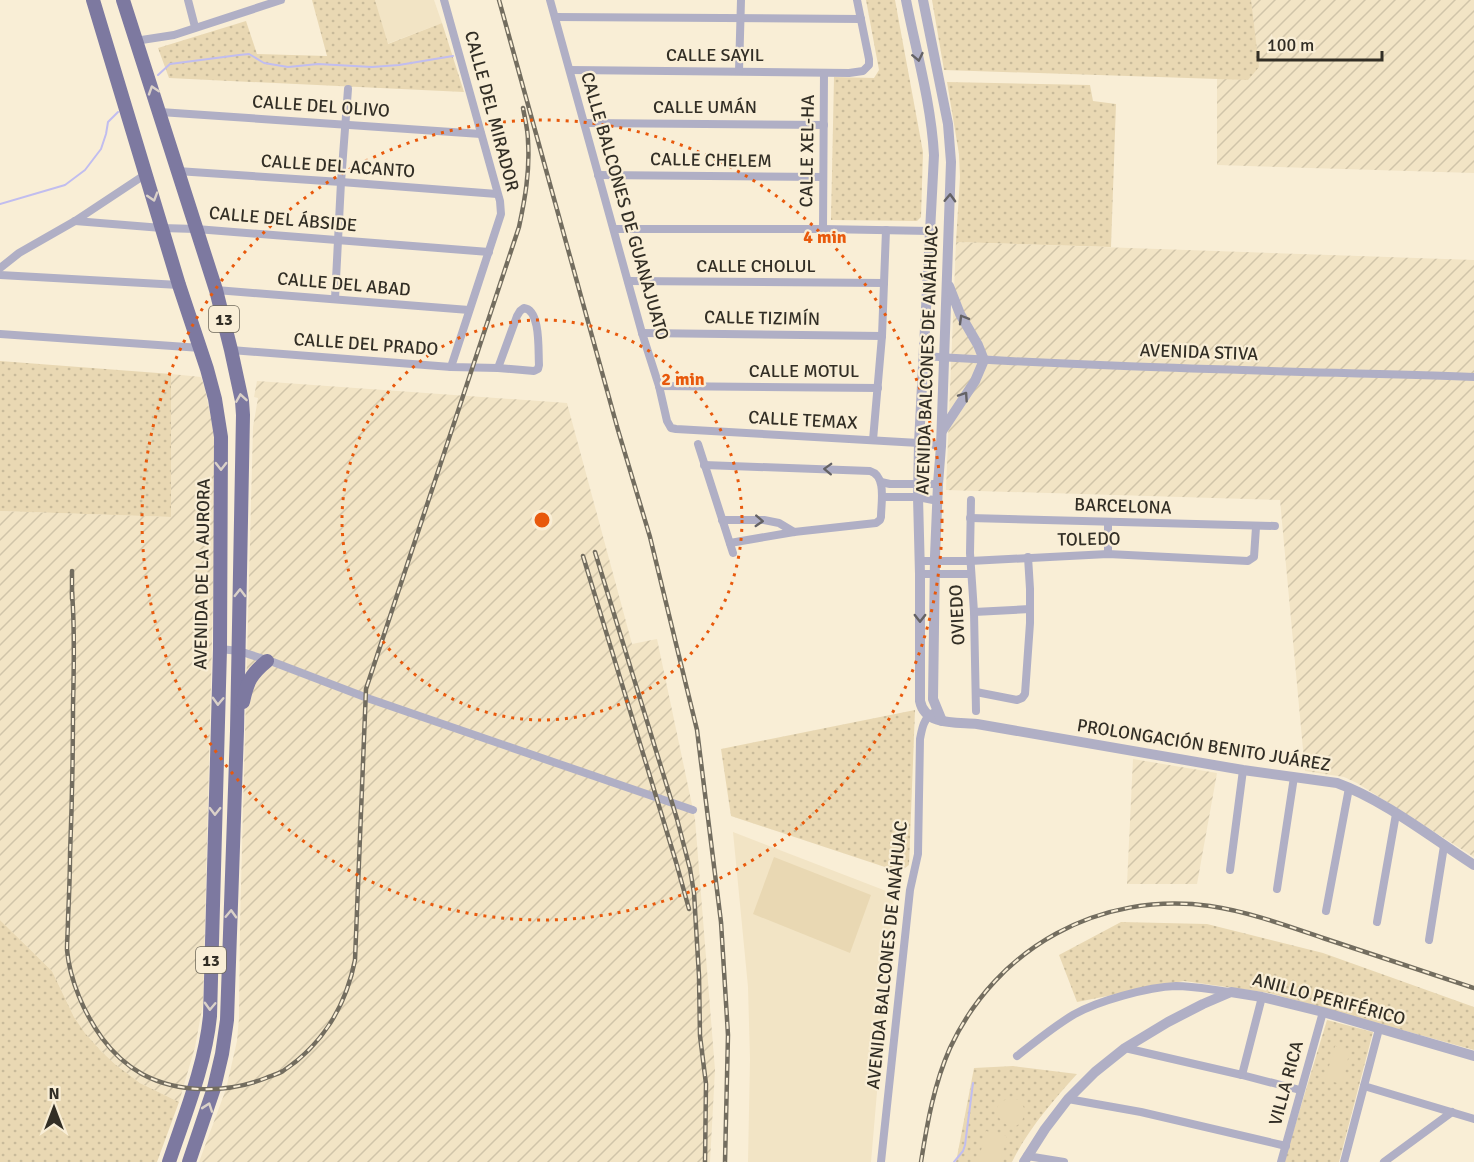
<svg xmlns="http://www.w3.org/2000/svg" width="1474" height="1162" viewBox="0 0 1474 1162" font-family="Signika,sans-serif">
	<defs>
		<pattern id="industrial-furrows" width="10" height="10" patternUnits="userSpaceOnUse" patternTransform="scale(1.5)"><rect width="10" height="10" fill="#f2e4c5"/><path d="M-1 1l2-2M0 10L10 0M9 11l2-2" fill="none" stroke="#d0c4a9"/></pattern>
		<pattern id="green-dots" width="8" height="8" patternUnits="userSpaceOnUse" patternTransform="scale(1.5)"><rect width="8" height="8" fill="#e9d8b3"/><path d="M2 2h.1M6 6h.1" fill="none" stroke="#c8ba9a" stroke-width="1.8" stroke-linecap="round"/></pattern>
	</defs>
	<rect width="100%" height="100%" fill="#f9eed6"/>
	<g fill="#f2e4c5">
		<polygon points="375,0 434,0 442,23 387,44"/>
		<polygon points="733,832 894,894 871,1162 748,1162 750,1059 748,987"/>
	</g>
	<g fill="url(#industrial-furrows)">
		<polygon points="1217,0 1474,0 1474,173 1217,165"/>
		<polygon points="956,242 1474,260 1474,857 1357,783 1344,777 1305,771 1280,500 946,490"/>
		<polygon points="171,374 201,377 205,389 211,418 216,452 216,479 203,1004 195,1047 179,1102 140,1083 116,1065 101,1051 85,1033 74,1017 52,971 0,920 0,511 171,517"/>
		<polygon points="257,381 567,403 632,644 657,639 695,819 715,1070 710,1162 199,1162 226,1089 237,1041 239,1018 240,925 253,427 258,398 254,397"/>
		<polygon points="1133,759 1217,773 1197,884 1127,884"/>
	</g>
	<g fill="url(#green-dots)">
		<polygon points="312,0 375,0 388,44 442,23 464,92 169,78 158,48 246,21 257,54 327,56"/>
		<polygon points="866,0 895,0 923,152 921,217 917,221 831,220 834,77 874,78 879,70"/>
		<polygon points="932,0 1251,0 1259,67 1248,80 944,70"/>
		<polygon points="947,82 1090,85 1093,101 1116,104 1111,247 956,242 960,177 959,154"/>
		<polygon points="0,361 171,374 171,517 0,511"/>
		<polygon points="915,710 909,865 900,872 731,816 721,749"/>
		<polygon points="0,920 52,971 74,1017 85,1033 101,1051 116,1065 140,1083 179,1102 157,1162 0,1162"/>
		<polygon points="1121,922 1207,924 1323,953 1474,1007 1474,1050 1269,993 1184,981 1077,1002 1059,955"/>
		<polygon points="1327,1020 1373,1032 1339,1162 1284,1162"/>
		<path d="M1013,1066L1077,1074C1053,1101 1028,1129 1012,1162H956L974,1068Z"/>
	</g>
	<g fill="#e9d8b3">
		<polygon points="774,857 871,895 850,953 753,914"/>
		<polygon points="1335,1046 1350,1050 1342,1084 1325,1080"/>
		<path d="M1010,1099L1020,1100L1025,1110L1022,1122L1013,1128C1004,1124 1000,1121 996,1112C998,1103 1001,1100 1010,1099Z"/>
		<polygon points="986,1131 1007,1136 1000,1162 978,1162"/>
	</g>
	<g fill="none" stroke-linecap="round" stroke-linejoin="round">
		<g stroke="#c1bdef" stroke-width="2">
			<polyline points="158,75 170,64 239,55 249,54 264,63 288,67 318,64 372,67 399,65 453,56"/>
			<polyline points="0,204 65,185 85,170 101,149 106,134 108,122 118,112"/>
			<polyline points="954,1162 963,1151 965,1145 973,1083"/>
		</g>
		<g stroke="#b0afc5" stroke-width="8">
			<polyline points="188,0 195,27"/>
			<polyline points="444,0 500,201 501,214 451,367"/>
			<polyline points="550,0 642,333 659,386 667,421 671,428 676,429 919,443 941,446"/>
			<polyline points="555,17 861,19"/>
			<polyline points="135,41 174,35 281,0"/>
			<polyline points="570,70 849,73 863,71 869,65 869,59 857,0"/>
			<polyline points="739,71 741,0"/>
			<polyline points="160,112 481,134"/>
			<polyline points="585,123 824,125"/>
			<polyline points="177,171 341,182 497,194"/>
			<polyline points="598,175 823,177"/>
			<polyline points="75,221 162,228 196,229 489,252"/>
			<polyline points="614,229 823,229 930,231"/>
			<polyline points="823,229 824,73"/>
			<polyline points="0,268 19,253 75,221 146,174"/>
			<polyline points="0,275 179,285"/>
			<polyline points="628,281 884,283"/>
			<polyline points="216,290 469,310"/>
			<polyline points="335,299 341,182 348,89"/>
			<polyline points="642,333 882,336"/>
			<polyline points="0,334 201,348"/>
			<path d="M231,350L451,367L498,368L534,371L538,369L539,365C538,351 541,310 524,308L520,311L517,316L498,368"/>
			<path d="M924,356C1107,368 1291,371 1474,377"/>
			<polyline points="659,386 878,388"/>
			<polyline points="873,440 882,336 886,230"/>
			<polyline points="698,444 733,553"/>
			<path d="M704,465L870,471C887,476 881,503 881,517L880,520L876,523L794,532L730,543"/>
			<polyline points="881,482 890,484 938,484"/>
			<polyline points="882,497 918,497 938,501"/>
			<polyline points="971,500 970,553 974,612 976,711"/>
			<polyline points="970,518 1275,526"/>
			<polyline points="722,520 764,520 779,523 794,532"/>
			<polyline points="1108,522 1108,554"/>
			<polyline points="920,561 970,561 1108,554 1248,561 1254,557 1256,527"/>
			<polyline points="920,574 971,574"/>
			<polyline points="974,612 1030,609"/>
			<polyline points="220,649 239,651 273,662 370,699 693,810"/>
			<polyline points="976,692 1017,700 1022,698 1025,694 1030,623 1030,589 1028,557"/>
			<polyline points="1230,870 1243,770"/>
			<polyline points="1277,889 1294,777"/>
			<polyline points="1326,911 1349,788"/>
			<polyline points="1377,922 1396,814"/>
			<polyline points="1429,940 1444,846"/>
			<polyline points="1125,1048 1242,1075 1300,1090"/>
			<path d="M1017,1056C1035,1042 1053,1027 1073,1015C1097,1001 1148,987 1176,986C1194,986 1213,990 1231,992"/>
			<polyline points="1242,1075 1262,997"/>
			<polyline points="1364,1086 1474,1119"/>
			<polyline points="1068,1099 1141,1112 1286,1146"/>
			<polyline points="1027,1156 1064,1162"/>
			<path d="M881,1162L910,890L918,854L920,739C922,729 923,719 933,713"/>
			<polyline points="1281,1162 1323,1012"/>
			<polyline points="1344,1162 1379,1029"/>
			<polyline points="1384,1162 1452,1112"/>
		</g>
		<g stroke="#b0afc5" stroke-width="10">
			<path d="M906,0C916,51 931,102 934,155L919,443L918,497L920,574V701C925,726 956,722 977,724L1243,770L1337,783C1384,800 1432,838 1474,865"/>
			<polyline points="923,0 948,124 951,162 941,446 938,484 935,556 933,699 942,721"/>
			<polyline points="942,431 975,381 984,360 978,345 960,314 949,286"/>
			<polyline points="1024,1162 1045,1129 1068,1099 1095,1072 1125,1048 1168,1022 1203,1004 1231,992 1262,997 1323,1012 1474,1056"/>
		</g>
		<g stroke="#7d79a0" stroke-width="14">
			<path d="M93,0L179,285L207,369L215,399L221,437L220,649L210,1016C205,1066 185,1114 169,1162"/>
			<polyline points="123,0 216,290 231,350 242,401 243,415 237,731 227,1020 222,1054 214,1088 189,1162"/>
			<path d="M243,702C247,682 251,674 267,661"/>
		</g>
		<defs>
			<g id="rail">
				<polyline points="499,0 618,430 650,537 697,730 721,922 728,1035 725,1162"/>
				<polyline points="595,552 677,819 690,869 694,893 699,976 700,1036 706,1084 705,1162"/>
				<polyline points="583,556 676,862 689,909"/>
				<path d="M72,592C75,630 74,668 73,705C73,755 72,805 70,855C70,876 69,897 68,919C68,929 67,940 67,950C70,981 84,1013 102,1038C113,1053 126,1065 142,1074C179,1094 228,1093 266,1078C271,1076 278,1074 283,1071C322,1045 346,1006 355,960L366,689L519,227C525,199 530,171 528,141C528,130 525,119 523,108"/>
				<polyline points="72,599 72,571"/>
				<path d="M921,1162C927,1124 934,1084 950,1048C997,947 1100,891 1210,906C1246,911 1288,926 1323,938C1373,955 1424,971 1474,988"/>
			</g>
		</defs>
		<use href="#rail" stroke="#736d5f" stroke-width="4.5"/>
		<use href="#rail" stroke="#f9eed6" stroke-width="2" stroke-dasharray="7" stroke-linecap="butt"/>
	</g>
	<defs><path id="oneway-chevron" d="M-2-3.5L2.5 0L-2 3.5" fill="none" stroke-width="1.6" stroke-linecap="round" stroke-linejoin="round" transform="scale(1.5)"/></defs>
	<g stroke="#646265">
		<use href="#oneway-chevron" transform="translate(918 57) rotate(78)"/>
		<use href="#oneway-chevron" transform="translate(950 198) rotate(-88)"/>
		<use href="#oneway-chevron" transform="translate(963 319) rotate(-120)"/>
		<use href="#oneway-chevron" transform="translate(964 396) rotate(-56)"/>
		<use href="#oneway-chevron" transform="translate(828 469) rotate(-178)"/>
		<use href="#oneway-chevron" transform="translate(759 521) rotate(3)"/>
		<use href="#oneway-chevron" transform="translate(920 618) rotate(90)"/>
	</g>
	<g stroke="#dad1c8">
		<use href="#oneway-chevron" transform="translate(153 90) rotate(-108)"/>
		<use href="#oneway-chevron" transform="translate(153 197) rotate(73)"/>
		<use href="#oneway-chevron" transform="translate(241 398) rotate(-99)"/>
		<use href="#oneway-chevron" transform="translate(221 466) rotate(90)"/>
		<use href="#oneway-chevron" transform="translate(240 593) rotate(-89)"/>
		<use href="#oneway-chevron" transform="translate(218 701) rotate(92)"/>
		<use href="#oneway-chevron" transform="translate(215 811) rotate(91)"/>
		<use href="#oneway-chevron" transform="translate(231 914) rotate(-88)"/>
		<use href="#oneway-chevron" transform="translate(210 1006) rotate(92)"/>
		<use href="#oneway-chevron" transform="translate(208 1107) rotate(-71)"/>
	</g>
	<g fill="none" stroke="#e8590c" stroke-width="3" stroke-dasharray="3 6">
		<circle cx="542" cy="520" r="200"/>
		<circle cx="542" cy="520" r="400"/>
	</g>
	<g text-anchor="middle" stroke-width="4.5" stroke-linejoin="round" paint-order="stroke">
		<g fill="#f9eed6" stroke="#6e685a" stroke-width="1.5">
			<rect x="209" y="306" width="30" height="26" rx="4.5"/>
			<rect x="196" y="947" width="30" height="26" rx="4.5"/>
		</g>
		<g font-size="16" font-weight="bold" fill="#322e25">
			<text x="224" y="325">13</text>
			<text x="211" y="966">13</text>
		</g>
		<g font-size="18" fill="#322e25" stroke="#f9eed6">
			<text x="715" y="61">CALLE SAYIL</text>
			<text transform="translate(321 106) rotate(4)" y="6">CALLE DEL OLIVO</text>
			<text x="705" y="113">CALLE UMÁN</text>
			<text transform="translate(492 111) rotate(75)" y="6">CALLE DEL MIRADOR</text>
			<text transform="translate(807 151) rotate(-89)" y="6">CALLE XEL-HA</text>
			<text transform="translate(711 160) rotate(1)" y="6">CALLE CHELEM</text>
			<text transform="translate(338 166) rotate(4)" y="6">CALLE DEL ACANTO</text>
			<text transform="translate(625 206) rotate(74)" y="6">CALLE BALCONES DE GUANAJUATO</text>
			<text transform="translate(283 219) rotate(5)" y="6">CALLE DEL ÁBSIDE</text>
			<text x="756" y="272">CALLE CHOLUL</text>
			<text transform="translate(344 284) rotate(5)" y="6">CALLE DEL ABAD</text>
			<text transform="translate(762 318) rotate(1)" y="6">CALLE TIZIMÍN</text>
			<text transform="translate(366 344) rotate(4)" y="6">CALLE DEL PRADO</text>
			<text transform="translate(1199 352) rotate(2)" y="6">AVENIDA STIVA</text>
			<text transform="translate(927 360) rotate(-88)" y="6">AVENIDA BALCONES DE ANÁHUAC</text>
			<text x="804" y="377">CALLE MOTUL</text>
			<text transform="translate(803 420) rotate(3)" y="6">CALLE TEMAX</text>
			<text transform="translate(1123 506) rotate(2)" y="6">BARCELONA</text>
			<text transform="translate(1089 539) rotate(-1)" y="6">TOLEDO</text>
			<text transform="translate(202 574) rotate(-89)" y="6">AVENIDA DE LA AURORA</text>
			<text transform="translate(957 615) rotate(-93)" y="6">OVIEDO</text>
			<text transform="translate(1204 745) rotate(9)" y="6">PROLONGACIÓN BENITO JUÁREZ</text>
			<text transform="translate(887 955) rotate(-84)" y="6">AVENIDA BALCONES DE ANÁHUAC</text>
			<text transform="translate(1329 999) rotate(15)" y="6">ANILLO PERIFÉRICO</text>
			<text transform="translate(1286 1083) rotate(-75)" y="6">VILLA RICA</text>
		</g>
	</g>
	<circle cx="542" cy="520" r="9" fill="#e8590c" stroke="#f9eed6" stroke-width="3"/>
	<g font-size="18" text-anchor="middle" font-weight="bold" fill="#e8590c" stroke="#f9eed6" stroke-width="4.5" stroke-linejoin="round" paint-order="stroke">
		<text x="825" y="243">4 min</text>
		<text x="683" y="385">2 min</text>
	</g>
	<g transform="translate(54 1108)" stroke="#f9eed6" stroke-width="4.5" paint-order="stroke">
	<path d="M0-4.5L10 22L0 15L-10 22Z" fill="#322e25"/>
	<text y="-9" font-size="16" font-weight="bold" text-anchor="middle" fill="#322e25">N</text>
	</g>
	<path d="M1258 51v9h124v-9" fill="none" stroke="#322e25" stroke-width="3"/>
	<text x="1267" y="51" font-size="18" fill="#322e25" stroke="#f9eed6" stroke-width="4.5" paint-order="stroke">100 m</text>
</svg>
